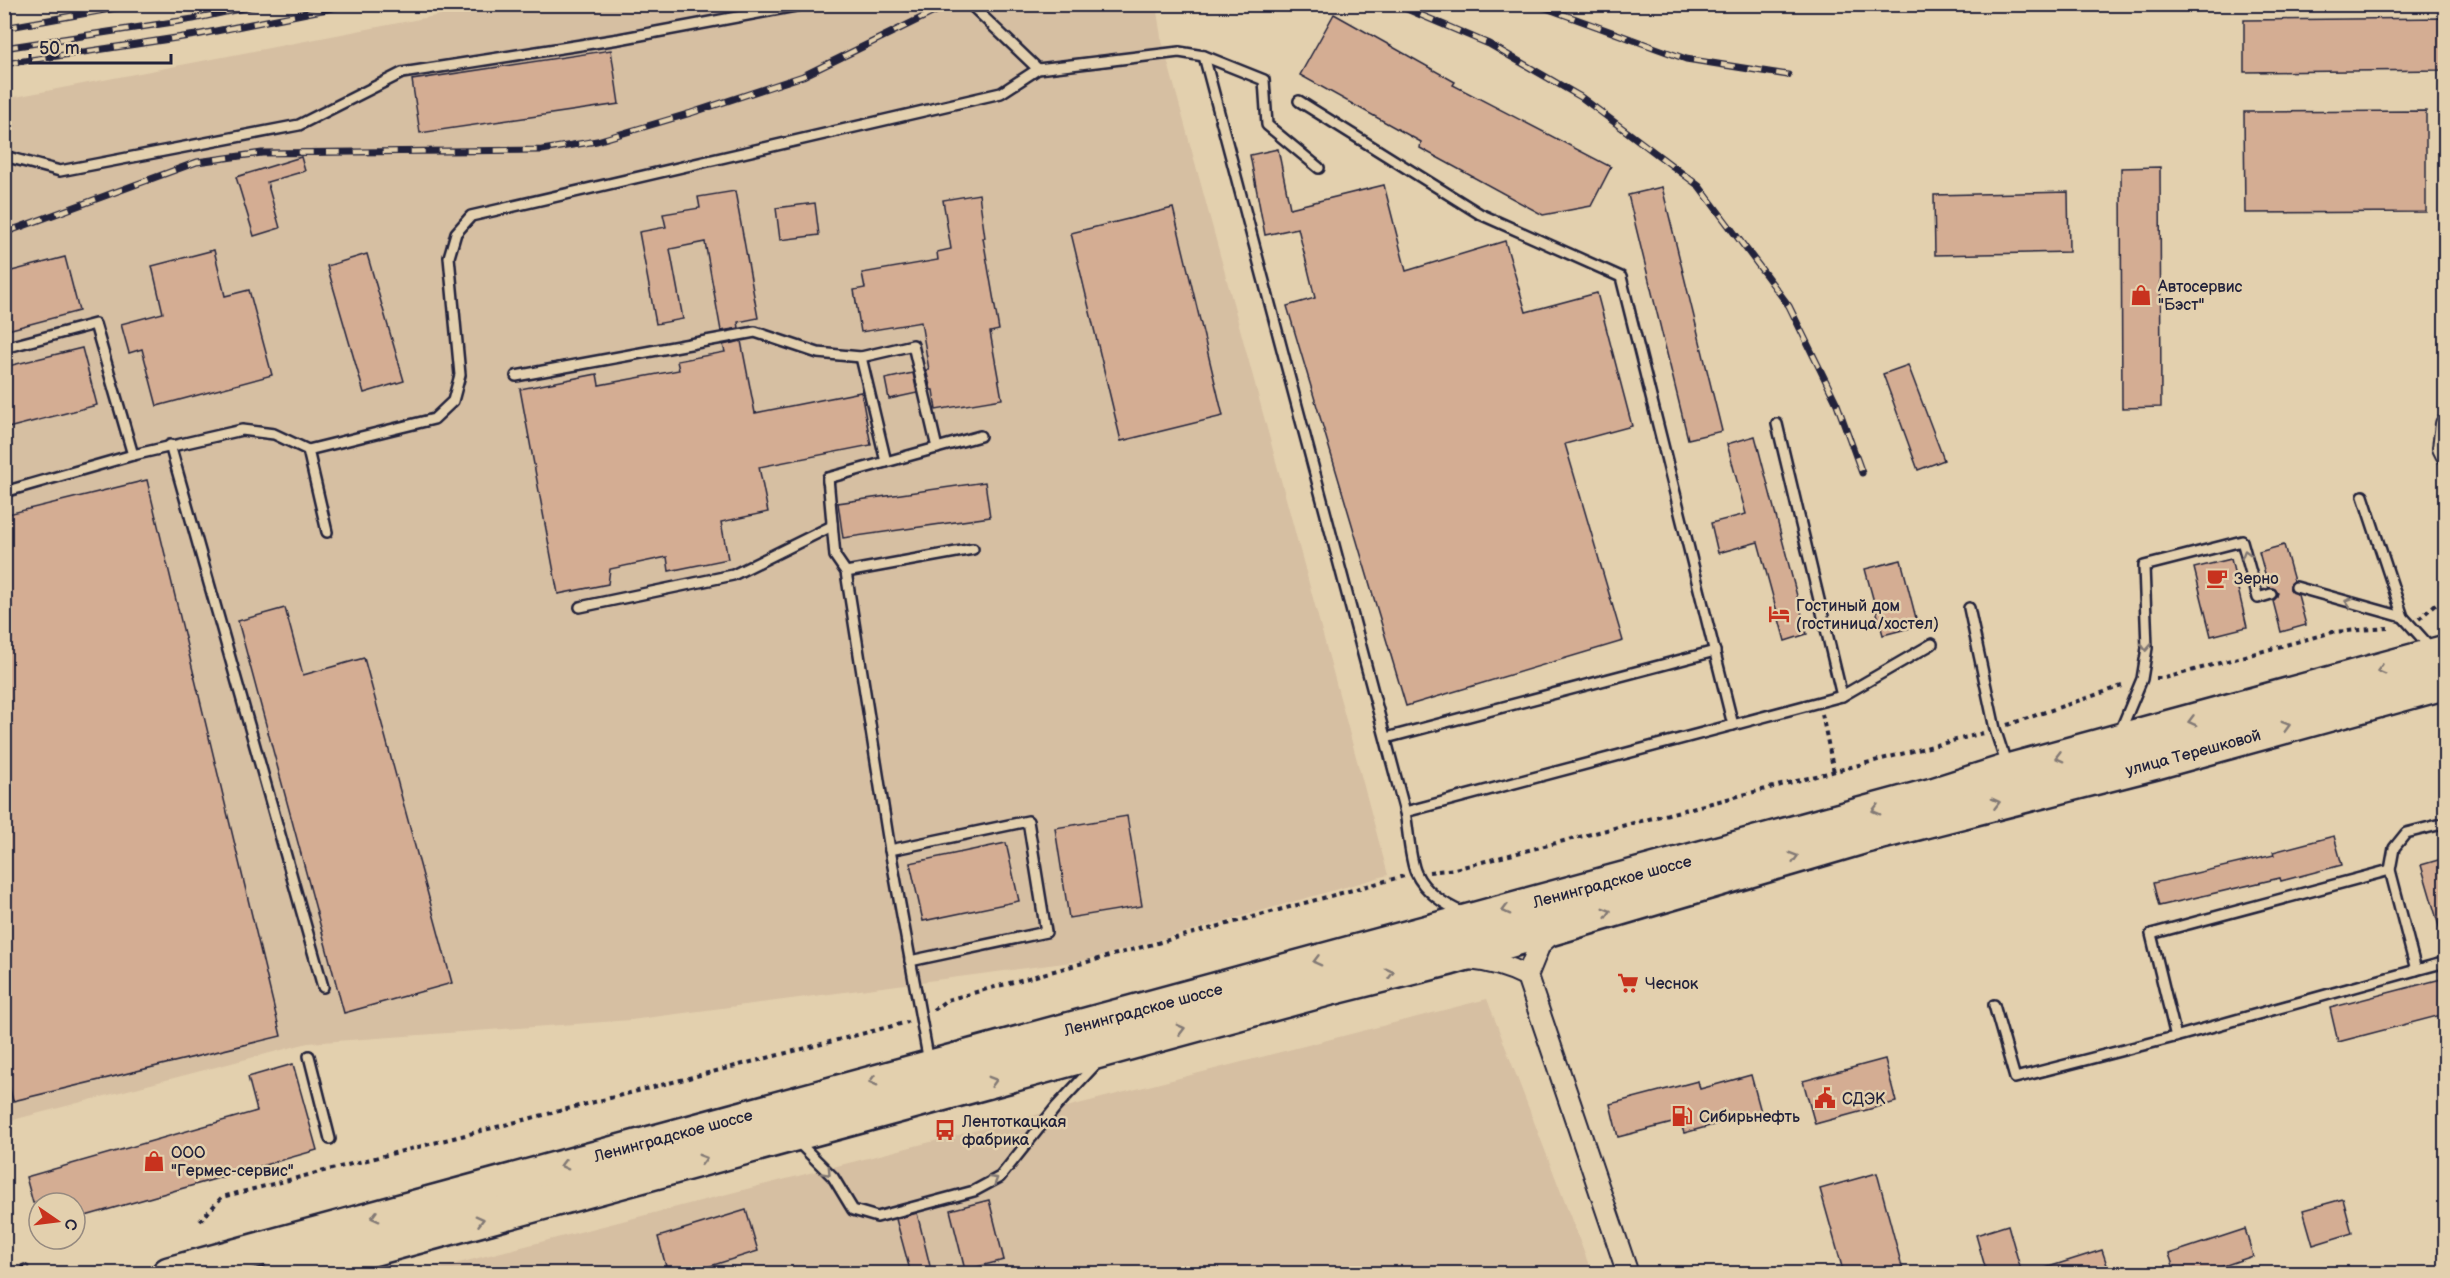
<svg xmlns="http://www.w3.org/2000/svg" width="2450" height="1278" viewBox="0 0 2450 1278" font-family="'Balsamiq Sans',sans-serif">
	<rect width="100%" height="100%" fill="#e3d0ae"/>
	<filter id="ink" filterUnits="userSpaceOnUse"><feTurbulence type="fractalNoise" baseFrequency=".0167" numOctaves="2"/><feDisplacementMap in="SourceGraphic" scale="12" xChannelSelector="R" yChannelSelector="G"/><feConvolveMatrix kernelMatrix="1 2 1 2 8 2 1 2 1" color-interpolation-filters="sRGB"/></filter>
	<g filter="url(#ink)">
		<g fill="#d6bfa2">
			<polygon points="492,5 1156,5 1161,37 1388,875 1087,960 631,1020 308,1043 5,1122 5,99"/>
			<polygon points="1487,999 1592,1273 416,1274"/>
		</g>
		<g fill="#d4ad93" stroke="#22223b" stroke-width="1.5">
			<polygon points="1334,14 1455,82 1453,85 1611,167 1591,206 1543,215 1420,148 1421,142 1300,75"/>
			<polygon points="2445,18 2445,70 2244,72 2244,20"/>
			<polygon points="611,50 619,104 420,133 412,80"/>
			<polygon points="2426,111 2426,212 2245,213 2244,112"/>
			<polygon points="1278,149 1290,208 1384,185 1406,271 1505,241 1526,312 1597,293 1632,426 1565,444 1623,641 1406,706 1287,306 1315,298 1298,228 1265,235 1250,155"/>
			<polygon points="301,157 305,171 267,182 280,228 254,236 236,177"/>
			<polygon points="2160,167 2161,407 2122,408 2121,168"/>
			<polygon points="1662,187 1722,431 1688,439 1628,195"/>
			<polygon points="735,191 758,318 738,322 739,328 721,331 705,242 670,249 683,319 656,324 639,232 666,227 663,214 700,208 698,197"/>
			<polygon points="2068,192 2069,252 1935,255 1934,195"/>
			<polygon points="979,194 985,238 983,238 999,330 990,332 1002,399 936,410 933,390 931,390 926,370 929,370 921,322 861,332 854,290 865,288 862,273 938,260 937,252 951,249 943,200"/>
			<polygon points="815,203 819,235 780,240 776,208"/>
			<polygon points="1173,208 1223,416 1121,441 1071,233"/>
			<polygon points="214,250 225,296 249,290 272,375 157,406 142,349 129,353 121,324 163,313 152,266"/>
			<polygon points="367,254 404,381 364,393 327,266"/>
			<polygon points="65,257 79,311 4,331 4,273"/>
			<polygon points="741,341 755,413 861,392 871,445 759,467 768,512 721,522 728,559 669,571 667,557 610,569 608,584 558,594 520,389 597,374 599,385 679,370 677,361 725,352 723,345"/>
			<polygon points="82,348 97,405 4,429 4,367"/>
			<polygon points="1908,365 1944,460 1918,470 1883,374"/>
			<polygon points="913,373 917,393 889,399 885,379"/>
			<polygon points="1755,436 1807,634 1785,641 1758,542 1718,553 1711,523 1746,514 1727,444"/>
			<polygon points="147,480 281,1036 13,1101 4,1066 4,515"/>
			<polygon points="985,482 990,517 843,538 838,503"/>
			<polygon points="2284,545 2294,581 2290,585 2290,589 2298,595 2306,625 2281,632 2273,601 2276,598 2278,593 2275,589 2269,588 2259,552"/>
			<polygon points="2231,559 2247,627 2211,636 2194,568"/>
			<polygon points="1901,560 1918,626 1883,635 1865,569"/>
			<polygon points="285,608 303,675 364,658 452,983 344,1013 238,621"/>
			<polygon points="1127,816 1142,906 1069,918 1055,828"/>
			<polygon points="2334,836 2342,865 2281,881 2280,878 2159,906 2153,883 2274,855 2273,852"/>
			<polygon points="1006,843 1019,901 923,921 910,863"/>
			<polygon points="2445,858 2445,933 2441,933 2421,865"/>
			<polygon points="2445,978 2445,1014 2338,1042 2330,1008"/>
			<polygon points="1885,1059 1896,1102 1815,1124 1803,1081"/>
			<polygon points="293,1064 317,1150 75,1219 75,1203 33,1203 26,1177 257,1111 248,1077"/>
			<polygon points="1751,1075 1761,1112 1684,1133 1680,1121 1618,1137 1610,1104 1698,1081 1700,1089"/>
			<polygon points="1877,1173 1904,1274 1844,1274 1820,1189"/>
			<polygon points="2343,1199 2352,1233 2313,1245 2303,1210"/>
			<polygon points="989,1200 1004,1260 965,1270 950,1210"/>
			<polygon points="746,1210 758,1251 685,1274 668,1274 658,1237"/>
			<polygon points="917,1213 932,1274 911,1274 896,1219"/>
			<polygon points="2008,1225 2022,1274 1987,1274 1976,1235"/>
			<polygon points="2245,1229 2253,1256 2200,1274 2176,1274 2169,1254"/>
			<polygon points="2102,1250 2110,1274 2040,1274 2039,1270"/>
		</g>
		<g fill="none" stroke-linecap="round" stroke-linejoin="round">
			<defs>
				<g id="lane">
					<polyline points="970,4 1038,69"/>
					<path d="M1204,56L1405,812C1408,828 1410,861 1416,873C1424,891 1445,905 1462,912"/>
					<polyline points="1299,101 1480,214 1621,277 1733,725"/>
					<polyline points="4,156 60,171 299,125 402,73 619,39 806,4"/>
					<polyline points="4,348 95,324 133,455"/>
					<polyline points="516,376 755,332 818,353 861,357"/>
					<polyline points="1777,424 1842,696"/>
					<polyline points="170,445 323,987"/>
					<polyline points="308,450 327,532"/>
					<polyline points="886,462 861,357 913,345 937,448"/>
					<polyline points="828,478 835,556 846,572 890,850 929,1062"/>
					<polyline points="828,482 828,478 980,436"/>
					<polyline points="4,492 133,455 242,430 274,434 308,450 434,419 453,401 460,375 449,257 456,233 471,216 1001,93 1038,69 1179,52 1204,56 1264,80 1267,125 1319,168"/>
					<polyline points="2363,496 2403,617 2431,648"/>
					<polyline points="846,572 973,549"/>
					<polyline points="2296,587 2403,617"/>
					<polyline points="580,607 733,575 832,526 832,523"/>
					<polyline points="1969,608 1995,729 2007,766"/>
					<polyline points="2119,734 2142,679 2147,648 2144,566 2242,541 2258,598 2271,594"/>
					<polyline points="1386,738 1715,651"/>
					<polyline points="1405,812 1842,696 1932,644"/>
					<polyline points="890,850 1028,821 1046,932 910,961"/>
					<polyline points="2416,970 2446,962"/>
					<polyline points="1994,1005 2015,1078 2182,1035 2416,970 2390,870 2394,848 2406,833 2446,823"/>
					<polyline points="2176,1037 2151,934 2390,870"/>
					<polyline points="309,1056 330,1139"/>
					<polyline points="795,1143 801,1145 833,1177 853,1210 877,1217 974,1191 1000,1177 1056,1107 1096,1064"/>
				</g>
				<g id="street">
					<polyline points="2446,424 2443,448 2446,454"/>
					<polyline points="1555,931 1540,944 1527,976 1628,1274"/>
					<path d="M1469,959C1491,961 1508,966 1527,976"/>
				</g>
				<g id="highway">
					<polyline points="169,1274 1933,795 2008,771 2446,652"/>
					<polyline points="280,1274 1327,989 1450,958 1866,836 2156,762 2446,682"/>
				</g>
			</defs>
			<use href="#lane" stroke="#22223b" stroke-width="14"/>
			<use href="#street" stroke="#22223b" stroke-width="24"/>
			<use href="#highway" stroke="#22223b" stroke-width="38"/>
			<g stroke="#22223b" stroke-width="4" stroke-dasharray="4.5 4.5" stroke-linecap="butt">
				<polyline points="2419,619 2446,595"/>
				<polyline points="2156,678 2165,678 2333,632 2388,628"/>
				<polyline points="1822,714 1834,772"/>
				<polyline points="2007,725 2125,685"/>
				<polyline points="1429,872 1455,869 1983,733"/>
				<polyline points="933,1010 947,1000 1404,876"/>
				<polyline points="200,1221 222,1197 908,1022"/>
				<polyline points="4,1272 28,1264"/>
				<polyline points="22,1274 28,1265"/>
			</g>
			<use href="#lane" stroke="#e3d0ae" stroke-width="9"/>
			<use href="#street" stroke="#e3d0ae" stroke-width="20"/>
			<use href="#highway" stroke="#e3d0ae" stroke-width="33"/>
			<defs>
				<g id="rail">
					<polyline points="1395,4 1489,44 1581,97 1699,186 1789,306 1837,404 1862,473"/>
					<polyline points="1535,4 1686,59 1788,75"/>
					<polyline points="4,28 138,4"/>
					<polyline points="4,48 193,19 262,4"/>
					<polyline points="4,64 196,35 352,4"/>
					<polyline points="4,233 197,162 262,153 542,150 597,141 691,113 803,76 950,4"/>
				</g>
			</defs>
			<use href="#rail" stroke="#22223b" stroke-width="7"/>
			<use href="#rail" stroke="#e3d0ae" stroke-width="4.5" stroke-dasharray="14" stroke-linecap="butt"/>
		</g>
		<defs><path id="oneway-chevron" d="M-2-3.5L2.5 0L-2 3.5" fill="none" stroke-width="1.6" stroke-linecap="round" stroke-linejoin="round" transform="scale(1.5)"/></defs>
		<g stroke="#827974">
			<use href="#oneway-chevron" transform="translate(2246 554) rotate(-106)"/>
			<use href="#oneway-chevron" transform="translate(2349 602) rotate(-164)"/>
			<use href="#oneway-chevron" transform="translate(2146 647) rotate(93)"/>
			<use href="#oneway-chevron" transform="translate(2381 670) rotate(165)"/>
			<use href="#oneway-chevron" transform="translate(2192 721) rotate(165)"/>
			<use href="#oneway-chevron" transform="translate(2286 726) rotate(-16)"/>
			<use href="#oneway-chevron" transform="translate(2059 757) rotate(165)"/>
			<use href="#oneway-chevron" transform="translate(1996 803) rotate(-14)"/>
			<use href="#oneway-chevron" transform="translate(1876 810) rotate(165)"/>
			<use href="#oneway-chevron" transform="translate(1794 857) rotate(-16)"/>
			<use href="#oneway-chevron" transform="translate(1506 910) rotate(165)"/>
			<use href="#oneway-chevron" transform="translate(1607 912) rotate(-16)"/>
			<use href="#oneway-chevron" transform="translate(1317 961) rotate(165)"/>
			<use href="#oneway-chevron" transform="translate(1390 973) rotate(-14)"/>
			<use href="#oneway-chevron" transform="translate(1181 1029) rotate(-15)"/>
			<use href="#oneway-chevron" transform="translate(873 1081) rotate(165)"/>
			<use href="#oneway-chevron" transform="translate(993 1081) rotate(-16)"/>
			<use href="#oneway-chevron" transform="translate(703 1159) rotate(-16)"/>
			<use href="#oneway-chevron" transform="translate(564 1165) rotate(165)"/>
			<use href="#oneway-chevron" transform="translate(827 1172) rotate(47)"/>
			<use href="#oneway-chevron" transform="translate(994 1180) rotate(-32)"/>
			<use href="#oneway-chevron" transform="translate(375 1217) rotate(165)"/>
			<use href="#oneway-chevron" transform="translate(480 1220) rotate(-15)"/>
		</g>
	</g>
	<defs>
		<symbol id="shop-bare" viewBox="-9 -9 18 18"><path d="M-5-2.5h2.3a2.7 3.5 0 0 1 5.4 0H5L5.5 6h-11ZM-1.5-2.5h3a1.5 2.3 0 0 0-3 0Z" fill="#c8321e" stroke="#e3d0ae" stroke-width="2.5" paint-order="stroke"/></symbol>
		<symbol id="cafe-bare" viewBox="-9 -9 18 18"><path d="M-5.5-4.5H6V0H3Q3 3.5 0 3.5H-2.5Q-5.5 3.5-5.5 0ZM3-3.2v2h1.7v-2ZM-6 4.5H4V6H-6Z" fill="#c8321e" stroke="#e3d0ae" stroke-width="2.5" paint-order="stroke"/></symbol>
		<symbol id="hotel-bare" viewBox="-9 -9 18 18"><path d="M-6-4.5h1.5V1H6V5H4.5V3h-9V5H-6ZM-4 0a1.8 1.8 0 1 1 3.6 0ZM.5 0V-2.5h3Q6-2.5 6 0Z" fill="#c8321e" stroke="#e3d0ae" stroke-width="2.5" paint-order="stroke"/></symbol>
		<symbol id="supermarket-bare" viewBox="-9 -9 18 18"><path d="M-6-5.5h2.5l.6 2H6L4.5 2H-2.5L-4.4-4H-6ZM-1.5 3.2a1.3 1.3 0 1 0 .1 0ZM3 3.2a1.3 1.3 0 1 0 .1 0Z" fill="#c8321e" stroke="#e3d0ae" stroke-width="2.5" paint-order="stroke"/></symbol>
		<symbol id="civic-bare" viewBox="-9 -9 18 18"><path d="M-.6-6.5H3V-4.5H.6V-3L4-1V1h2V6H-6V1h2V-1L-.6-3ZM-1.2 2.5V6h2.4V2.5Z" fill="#c8321e" stroke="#e3d0ae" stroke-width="2.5" paint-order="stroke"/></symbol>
		<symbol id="fuel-bare" viewBox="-9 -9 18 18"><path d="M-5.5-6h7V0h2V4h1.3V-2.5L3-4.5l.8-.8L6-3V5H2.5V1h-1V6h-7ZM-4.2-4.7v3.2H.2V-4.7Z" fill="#c8321e" stroke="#e3d0ae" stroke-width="2.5" paint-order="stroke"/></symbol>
		<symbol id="bus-bare" viewBox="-9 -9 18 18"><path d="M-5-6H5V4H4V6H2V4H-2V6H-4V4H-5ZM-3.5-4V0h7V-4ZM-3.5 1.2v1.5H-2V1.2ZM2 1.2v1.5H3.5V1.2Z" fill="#c8321e" stroke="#e3d0ae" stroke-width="2.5" paint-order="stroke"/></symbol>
	</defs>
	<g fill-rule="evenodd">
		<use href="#shop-bare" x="2126" y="280" width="30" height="30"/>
		<use href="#cafe-bare" x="2202" y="563" width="30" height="30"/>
		<use href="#hotel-bare" x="1764" y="599" width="30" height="30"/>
		<use href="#supermarket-bare" x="1613" y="968" width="30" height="30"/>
		<use href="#civic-bare" x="1810" y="1083" width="30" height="30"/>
		<use href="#fuel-bare" x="1667" y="1101" width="30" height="30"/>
		<use href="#bus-bare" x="930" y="1115" width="30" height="30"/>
		<use href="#shop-bare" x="139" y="1146" width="30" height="30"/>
	</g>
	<g text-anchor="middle" stroke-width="5" stroke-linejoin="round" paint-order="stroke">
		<g font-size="16" fill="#22223b" stroke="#e3d0ae" text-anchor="start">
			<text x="2158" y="292">Автосервис<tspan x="2158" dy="18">"Бэст"</tspan></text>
			<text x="2234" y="584">Зерно</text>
			<text x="1796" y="611">Гостиный дом<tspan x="1796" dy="18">(гостиница/хостел)</tspan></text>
			<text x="1645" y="989">Чеснок</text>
			<text x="1842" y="1104">СДЭК</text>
			<text x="1699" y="1122">Сибирьнефть</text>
			<text x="962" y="1127">Лентоткацкая<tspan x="962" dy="18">фабрика</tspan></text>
			<text x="171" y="1158">ООО<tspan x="171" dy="18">"Гермес-сервис"</tspan></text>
		</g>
		<g font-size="16" fill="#22223b" stroke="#e3d0ae">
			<text transform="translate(2193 752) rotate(-15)" y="6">улица Терешковой</text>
			<text transform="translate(1612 881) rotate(-15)" y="6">Ленинградское шоссе</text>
			<text transform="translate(1143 1009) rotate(-15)" y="6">Ленинградское шоссе</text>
			<text transform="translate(673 1135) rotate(-15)" y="6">Ленинградское шоссе</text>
		</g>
	</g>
	<rect width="2450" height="1278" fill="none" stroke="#e3d0ae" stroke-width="24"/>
	<rect x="12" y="12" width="2426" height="1254" fill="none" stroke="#22223b" stroke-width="2" filter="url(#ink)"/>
	<g transform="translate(57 1221) rotate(104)"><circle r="28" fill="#e3d0ae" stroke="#968a80" stroke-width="1.5"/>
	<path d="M0-4.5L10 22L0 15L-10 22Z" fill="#c8321e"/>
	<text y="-9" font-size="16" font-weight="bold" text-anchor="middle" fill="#22223b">С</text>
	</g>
	<path d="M30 54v9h141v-9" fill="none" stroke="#22223b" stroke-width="3"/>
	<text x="39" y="54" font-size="18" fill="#22223b" stroke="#e3d0ae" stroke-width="4.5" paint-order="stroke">50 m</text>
</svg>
